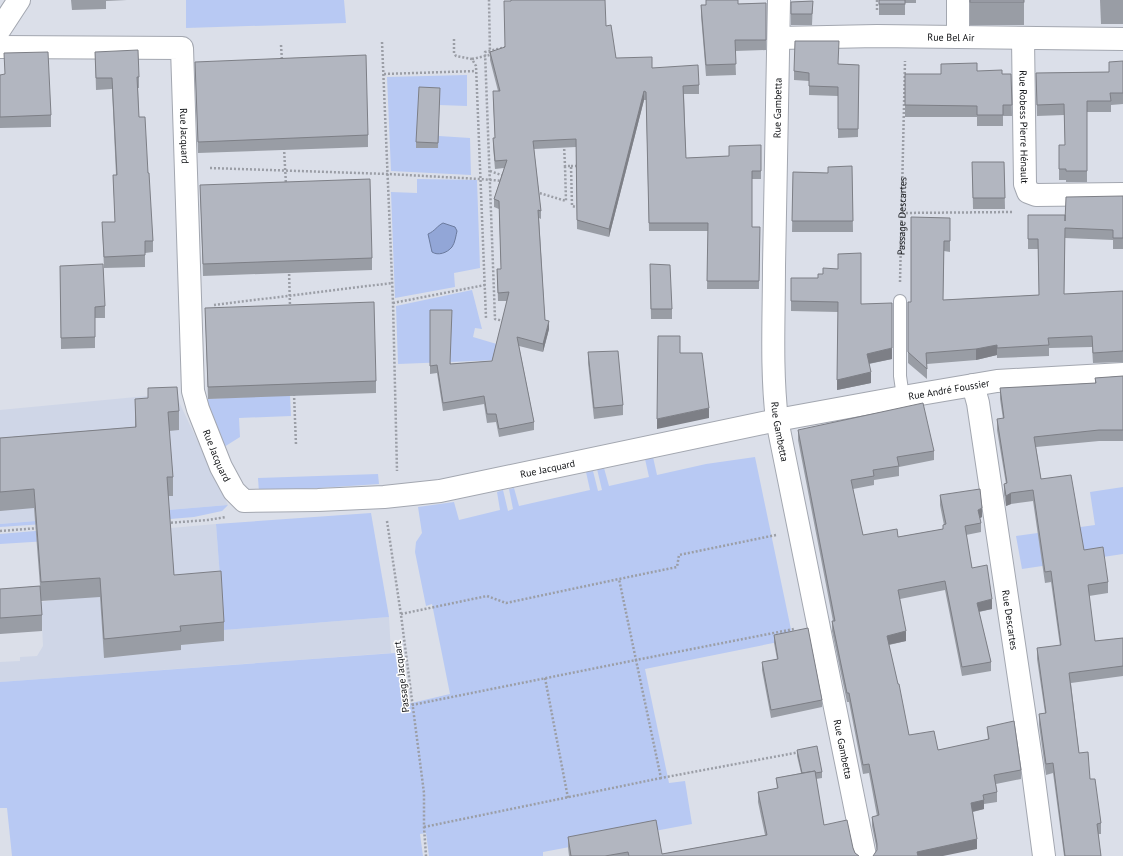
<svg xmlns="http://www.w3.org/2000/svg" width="1123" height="856" viewBox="0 0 1123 856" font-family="'PT Sans',sans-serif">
	<rect width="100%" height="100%" fill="#dbdfe9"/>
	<g fill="#cfd6e7">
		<polygon points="178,393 179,402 228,505 0,524 0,410"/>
		<polygon points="216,524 224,630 389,617 391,653 0,682 0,662 20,661 20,657 37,656 43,646 41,602 54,600 48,539"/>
	</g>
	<g fill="#b8c9f3">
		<polygon points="186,0 344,0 346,23 186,28"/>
		<polygon points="467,75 467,106 439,105 439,136 470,138 471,175 391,171 387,77"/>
		<polygon points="417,179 477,180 480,268 454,273 455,287 395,298 391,192 417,193"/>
		<polygon points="472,290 482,329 475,328 473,337 500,345 500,360 398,364 396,306"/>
		<polygon points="290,395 291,416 239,418 240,437 224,447 205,399"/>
		<polygon points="653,457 657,475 706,464 755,457 793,639 645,669 669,783 685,781 692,824 543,852 543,856 429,856 426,833 420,834 423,856 12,856 7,808 0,808 0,682 395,653 403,705 450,694 432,604 426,606 415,552 416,542 422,533 418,507 454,502 459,520 500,510 497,492 503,490 508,511 513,509 509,489 514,488 519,506 590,490 586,472 593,471 598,491 602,490 597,469 604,468 609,486 649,477 645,459"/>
		<polygon points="378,474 379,484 259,492 258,478"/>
		<polygon points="1123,487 1123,554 1022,569 1016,536 1095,525 1090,492"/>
		<polygon points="228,505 222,511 194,517 75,527 44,524 0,527 0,524"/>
		<polygon points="371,513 389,617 224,630 216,524"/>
		<polygon points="47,530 48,541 0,544 0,534"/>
	</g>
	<path fill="#92a6d7" stroke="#6b7a9d" d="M443,223L455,227L457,231C456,235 455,243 452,247C447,253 438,256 432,252L428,234C435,231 437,226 443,223Z"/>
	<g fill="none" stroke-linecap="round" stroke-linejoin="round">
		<defs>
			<polyline id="service" points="900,301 900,376 903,397"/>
			<g id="minor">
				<path id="s2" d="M779,0C778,89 775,177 774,266C774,317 771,369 777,420L865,856"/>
				<polyline points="0,29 19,0"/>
				<polyline points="958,37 958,0"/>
				<path id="s3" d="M779,38L877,36L1123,39"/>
				<path id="s4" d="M1023,39L1025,184L1028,192L1036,195L1123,194"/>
				<path id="s5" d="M0,47L182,48L193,391L198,409L221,467L234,491L244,501L318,500L384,497L440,491L777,420L903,397L997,381L1123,374"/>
				<path id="s6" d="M973,385L978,403L1032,765L1044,856"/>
			</g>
		</defs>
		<use href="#service" stroke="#a3a7b0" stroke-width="14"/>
		<use href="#minor" stroke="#a3a7b0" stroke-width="24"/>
		<g stroke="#9b9ea6" stroke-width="2.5" stroke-dasharray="2 2" stroke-linecap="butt">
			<polyline points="877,0 877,11"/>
			<polyline points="454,39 454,53 456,56 472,59 476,66 486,318"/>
			<polyline points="382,42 393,303 397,471"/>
			<polyline points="281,45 282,61"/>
			<polyline points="472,59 490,55 489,0"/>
			<polyline points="384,74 476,71"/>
			<polyline points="564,145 565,166 571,166 572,206 576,207"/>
			<polyline points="284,148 286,185"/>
			<polyline points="571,166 576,166"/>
			<polyline points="210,168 388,174 480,179 503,181"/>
			<polyline points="490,171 504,176"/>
			<polyline points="536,192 566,201 565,166"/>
			<polyline points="902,213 1013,212"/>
			<polyline points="289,270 290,307"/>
			<path id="s1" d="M900,282L905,61"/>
			<polyline points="393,303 485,285"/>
			<polyline points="214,305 392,283"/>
			<polyline points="294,394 296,445"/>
			<polyline points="387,521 401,615 424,793 424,827 426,856"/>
			<polyline points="167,523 208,520 226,517"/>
			<polyline points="0,531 39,528"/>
			<polyline points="776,535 679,555 677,567 619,579 636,660 794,629"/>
			<polyline points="401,614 487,596 506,603 619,579"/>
			<polyline points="545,678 568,798"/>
			<polyline points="412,705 636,660 661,778 800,752"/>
			<polyline points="424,827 661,778"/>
		</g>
		<use href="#service" stroke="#fff" stroke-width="12"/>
		<use href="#minor" stroke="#fff" stroke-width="22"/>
		<polyline stroke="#9b9ea6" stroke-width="2.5" stroke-dasharray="2 2" stroke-linecap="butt" points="504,321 495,319 485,52 506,47"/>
	</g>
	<g fill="#999da5">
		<polygon points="71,0 127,0 106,1 106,9 72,10"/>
		<polygon points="879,0 916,0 916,3 905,3 905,15 879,15"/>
		<rect x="970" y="0" width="54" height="25"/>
		<polygon points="1100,0 1123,0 1123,24 1101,24"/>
		<polygon points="813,1 812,25 791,25 791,2"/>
		<polygon points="766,3 766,50 735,51 736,75 706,76 701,16 701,5"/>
		<polygon points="606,26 616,58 652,68 699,85 699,94 684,94 686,158 729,156 761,145 761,179 752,179 752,227 760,227 759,289 707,289 708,231 649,231 646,100 644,100 609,237 577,229 576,147 534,149 541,211 541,219 539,218 545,320 549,329 543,352 519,346 534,422 534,430 499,437 496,422 487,423 484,404 443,411 437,373 430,374 430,310 451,364 492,361 507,301 498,301 497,269 501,269 499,209 494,207 494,199 504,168 495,169 493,146 493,138 495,138 493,99 498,91 490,60 490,52"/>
		<polygon points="95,52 139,77 139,88 138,88 139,117 148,173 153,241 153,252 145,253 145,267 104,268 102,222 115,222 113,175 116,175 112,89 96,90"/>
		<polygon points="1123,61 1123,104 1111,105 1111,112 1087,112 1087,182 1066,182 1066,180 1059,180 1059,145 1065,145 1064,115 1037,116 1036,73 1109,72"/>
		<polygon points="195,62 368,135 368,147 198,153"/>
		<polygon points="839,64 859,65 858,137 838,138 838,96 809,95 809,81 794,80 794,71"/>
		<polygon points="977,71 1002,74 1011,74 1012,116 1003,116 1003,126 977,126 977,117 905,117 905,74 941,74"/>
		<polygon points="0,75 51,115 51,127 0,128"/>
		<polygon points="440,88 438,148 416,148 416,142"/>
		<polygon points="972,162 1004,162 1005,209 973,209"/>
		<polygon points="852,166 853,232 792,232 793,172 828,173"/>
		<polygon points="200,185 372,258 372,270 203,276"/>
		<polygon points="1123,196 1123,249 1113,249 1113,240 1065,238 1064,294 1123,291 1123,362 1093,363 1092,347 1049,348 1049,356 997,358 997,355 976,360 927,364 927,379 908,363 908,302 911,302 950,218 950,252 944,251 943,300 1039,295 1038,249 1028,249 1028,215 1065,215"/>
		<polygon points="60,266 105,306 105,318 95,318 95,348 61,349"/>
		<polygon points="650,274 672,309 672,319 651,319"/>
		<polygon points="791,278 861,304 892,359 869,364 871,383 837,390 838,312 791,311"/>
		<polygon points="205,308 376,381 376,393 208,399"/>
		<polygon points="588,352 623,405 623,415 594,419 588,363"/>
		<polygon points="1123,376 1123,441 1099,441 1036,447 1041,479 1084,550 1108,582 1108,593 1089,596 1095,641 1123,638 1123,676 1071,683 1079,753 1090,779 1101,823 1101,834 1098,834 1101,856 1064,856 1053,773 1046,775 1039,725 1039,714 1045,713 1037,659 1037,648 1060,646 1051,582 1045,583 1033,501 1011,504 1006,506 1004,494 1004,484 1006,484 997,430 997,419 1003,419 1000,399 1000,388 1095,383 1095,378"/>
		<polygon points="148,388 179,411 179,430 169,431 173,477 173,496 168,496 174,575 224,622 224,641 181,645 181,650 104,658 100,597 41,601 42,615 42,631 0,634 0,589 40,586 34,508 0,511 0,438 135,427 135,399 148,399"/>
		<polygon points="798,430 934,451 934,460 899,467 899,476 874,480 874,485 853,489 863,535 898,537 943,529 943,525 944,525 940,505 940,495 982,517 980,518 981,523 981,532 966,535 972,568 992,609 979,612 991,662 991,671 962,676 945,590 900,599 906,641 889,645 909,735 938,750 988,740 987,727 1021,770 1021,779 996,784 997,792 997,802 984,804 984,809 973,812 977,849 874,856 877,851 872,826 872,817 877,816 869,773 863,774 849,702 847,702 832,631 832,621 833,621 798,440"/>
		<polygon points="774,635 822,700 822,707 771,718 762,670 762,662 777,659 774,643"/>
		<polygon points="797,750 822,772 822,778 816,779 824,825 853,848 855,853 859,856 569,856 568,847 568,837 662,854 765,835 758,802 758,792 777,789 776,778 801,773 797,756"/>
	</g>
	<g fill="#7d7f86">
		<polygon points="644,91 644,100 609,237 609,229"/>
		<polygon points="549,321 549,329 543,352 543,344"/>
		<polygon points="997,345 997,355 976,360 976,349"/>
		<polygon points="892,348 892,359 867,364 867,354"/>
		<polygon points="871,372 871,383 837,390 837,380"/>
		<polygon points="709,408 709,418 657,429 657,419"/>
		<polygon points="1011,493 1011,504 1006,506 1006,496"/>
		<polygon points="982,508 982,517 978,519 978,510"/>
		<polygon points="992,599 992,609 977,612 977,603"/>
		<polygon points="906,631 906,641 887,645 887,636"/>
		<polygon points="984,800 984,809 971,812 971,803"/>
		<polygon points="977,839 977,849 943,856 917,856 917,852"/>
	</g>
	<g fill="#b2b6c0" stroke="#7d7f86">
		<polygon points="511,0 605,0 606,26 611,25 616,58 652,57 652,68 698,65 699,85 683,86 686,158 729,156 729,146 761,145 761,171 752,171 752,227 760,227 759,281 707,281 708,223 649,223 646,92 644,91 609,229 577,220 576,139 533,141 541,211 538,210 545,320 549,321 543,344 517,337 534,422 499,429 496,414 487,414 484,396 443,403 437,365 430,366 430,310 452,310 450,364 492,361 509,292 498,293 497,269 501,269 499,201 494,199 507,160 495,161 493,138 495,138 493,91 500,91 490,52 505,47 504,1 511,1"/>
		<polygon points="706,0 738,0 738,4 766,3 766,40 735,40 736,64 706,65 701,5 706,5"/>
		<rect x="879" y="0" width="26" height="4"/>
		<rect x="970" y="0" width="54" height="2"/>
		<polygon points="813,1 812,14 791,14 791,2"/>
		<polygon points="795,41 839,41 838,64 859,65 858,129 838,129 838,87 809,86 809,73 794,71"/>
		<polygon points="138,50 139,77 137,77 139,117 145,117 148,173 149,173 153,241 145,241 145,255 104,257 102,222 115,222 113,175 117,175 112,78 96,78 95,52"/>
		<polygon points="48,52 51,115 0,117 0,75 5,74 4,53"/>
		<polygon points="366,55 368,135 198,142 195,62"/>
		<polygon points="1123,61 1123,93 1110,93 1111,101 1087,101 1087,171 1066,171 1066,169 1059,169 1059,145 1065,145 1064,104 1037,105 1036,73 1109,72 1109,62"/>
		<polygon points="977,63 977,71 1002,70 1002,74 1011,74 1012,105 1003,105 1003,115 977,115 977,106 905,105 905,74 941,74 941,64"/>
		<polygon points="419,87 440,88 438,143 416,142"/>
		<polygon points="972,162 1004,162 1005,198 973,198"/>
		<polygon points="852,166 853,221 792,221 793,172 828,173 828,167"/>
		<polygon points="370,179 372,258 203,264 200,185"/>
		<polygon points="1123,196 1123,238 1113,238 1113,230 1065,228 1064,294 1123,291 1123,351 1093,353 1092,336 1048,338 1049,345 997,348 997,345 976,349 926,353 927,369 908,352 908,302 911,302 911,217 950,218 950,241 944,241 943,300 1039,295 1038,239 1028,239 1028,215 1065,215 1065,221 1066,197"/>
		<polygon points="861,253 861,304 892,303 892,348 867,354 871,372 837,380 838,302 791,301 791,278 818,278 818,274 823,274 823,268 838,269 838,254"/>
		<polygon points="103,264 105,306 95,307 95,337 61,338 60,266"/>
		<polygon points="650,264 670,265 672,309 651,309"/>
		<polygon points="374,302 376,381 208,387 205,308"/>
		<polygon points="658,336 680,336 680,353 702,353 709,408 657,419"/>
		<polygon points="618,351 623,405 594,408 588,352"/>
		<polygon points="1123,376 1123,430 1099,430 1034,437 1041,479 1071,475 1084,550 1103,547 1108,582 1088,585 1095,641 1123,638 1123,666 1069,673 1079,753 1088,752 1090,779 1095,779 1101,823 1097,824 1101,856 1065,856 1053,763 1046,764 1039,714 1046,713 1037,648 1061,645 1051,571 1045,572 1033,490 1011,493 1006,496 1004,484 1007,483 997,419 1004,418 1000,388 1096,383 1095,378"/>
		<polygon points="177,387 179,411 168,412 173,477 167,477 174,575 221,571 224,622 180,626 181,631 104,639 100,578 41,582 34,489 0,492 0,438 136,427 135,399 148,398 148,388"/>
		<polygon points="923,403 934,451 897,457 899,466 873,470 874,476 851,480 863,535 897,529 898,537 943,529 943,525 946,524 940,495 980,489 982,508 978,510 981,523 965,526 972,568 987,565 992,599 977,603 991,662 962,667 945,581 898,590 906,631 887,636 898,684 899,684 909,735 934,731 938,750 989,739 987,727 1014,721 1021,770 994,775 997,792 983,795 984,800 971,803 977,839 917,852 918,856 873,856 877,850 877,844 872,817 879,815 869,764 863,765 849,693 847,693 832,621 835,621 798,430"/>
		<polygon points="40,586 42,615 0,618 0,589"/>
		<polygon points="808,628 822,700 771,710 762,662 778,659 774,635"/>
		<polygon points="817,746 822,772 815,773 815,771 802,773 797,750"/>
		<polygon points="815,771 824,825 847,820 853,848 855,853 859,856 629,856 628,852 605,856 571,856 568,837 656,820 662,854 767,835 758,792 778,788 776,778"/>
	</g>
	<g text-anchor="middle" stroke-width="3" stroke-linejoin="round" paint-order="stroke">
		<g font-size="10" fill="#101215" stroke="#fff">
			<text dy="4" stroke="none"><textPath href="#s3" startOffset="172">Rue Bel Air</textPath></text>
			<text transform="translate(777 108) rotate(-89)" y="4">Rue Gambetta</text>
			<text dy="4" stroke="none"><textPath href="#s4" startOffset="88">Rue Robess Pierre Hénault</textPath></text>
			<text dy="4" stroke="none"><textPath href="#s5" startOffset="270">Rue Jacquard</textPath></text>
			<text dy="4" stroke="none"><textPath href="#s1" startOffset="66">Passage Descartes</textPath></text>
			<text dy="4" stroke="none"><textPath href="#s5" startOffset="1363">Rue André Foussier</textPath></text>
			<text dy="4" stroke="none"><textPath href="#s2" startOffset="432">Rue Gambetta</textPath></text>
			<text dy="4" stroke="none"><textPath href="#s5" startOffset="594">Rue Jacquard</textPath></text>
			<text dy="4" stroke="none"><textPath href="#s5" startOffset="954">Rue Jacquard</textPath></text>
			<text dy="4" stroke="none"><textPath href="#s6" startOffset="238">Rue Descartes</textPath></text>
			<text transform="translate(401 677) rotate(-97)" y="4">Passage Jacquart</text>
			<text dy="4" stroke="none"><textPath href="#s2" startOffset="756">Rue Gambetta</textPath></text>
		</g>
	</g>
</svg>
